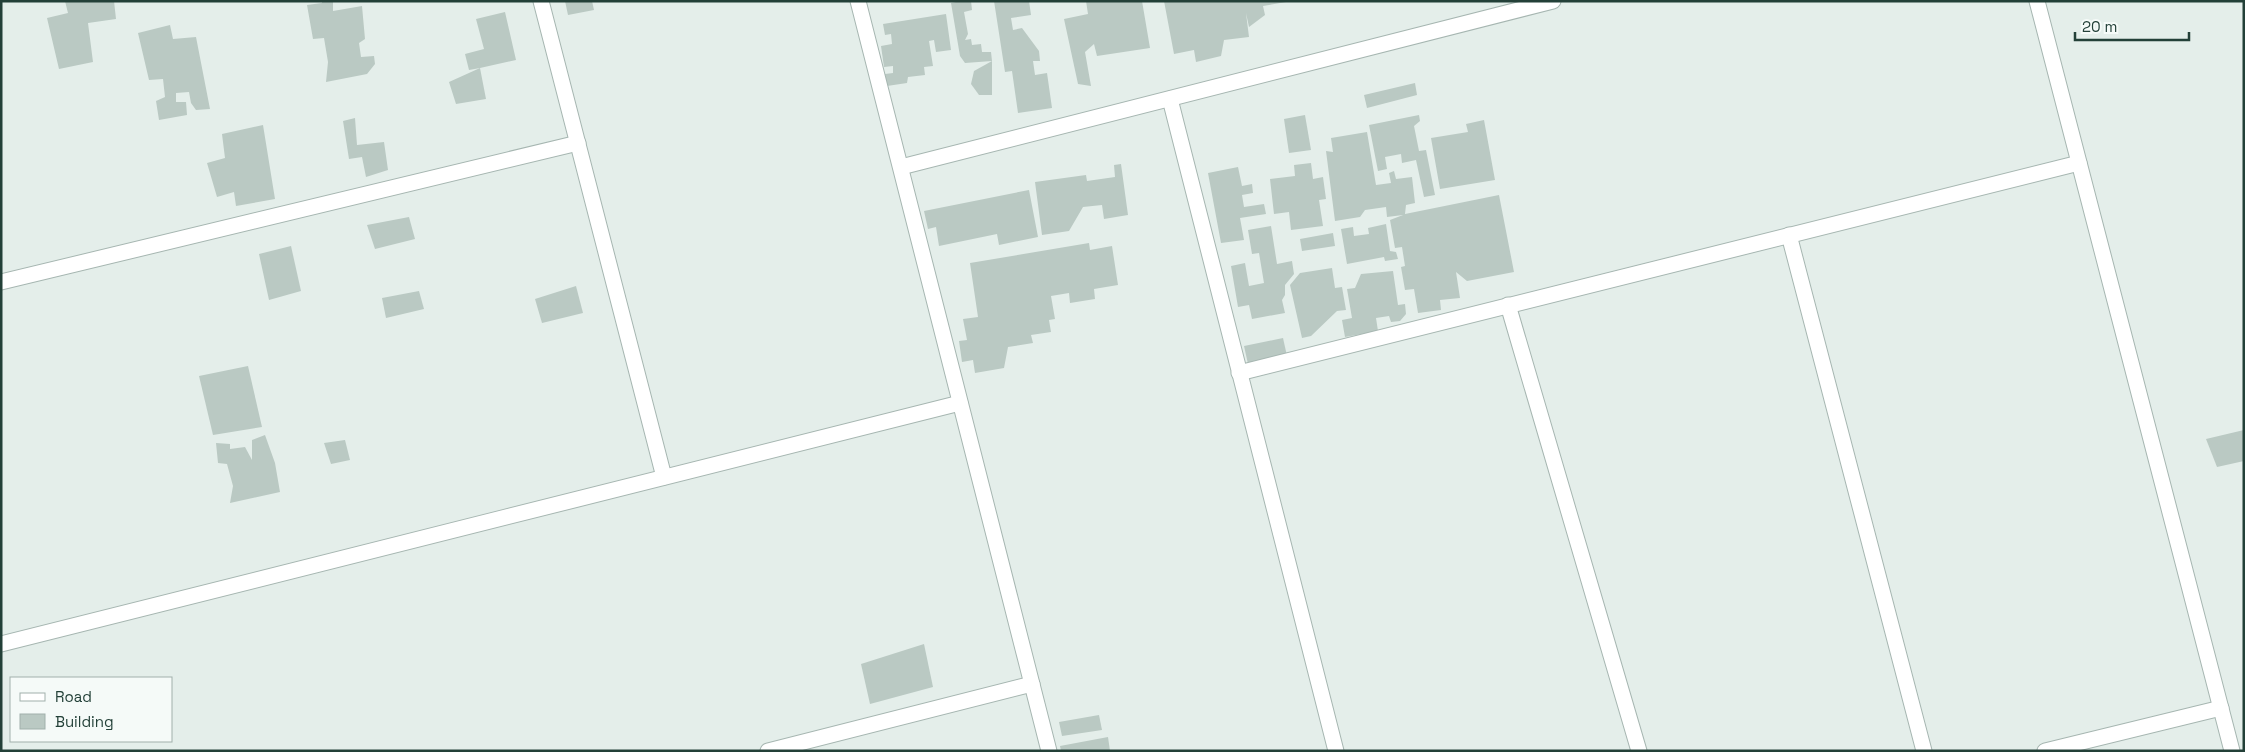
<svg xmlns="http://www.w3.org/2000/svg" width="2245" height="752" viewBox="0 0 2245 752" font-family="'Space Grotesk',sans-serif">
	<rect width="100%" height="100%" fill="#e4eeea"/>
	<g fill="#bac9c3">
		<polygon points="65,1 114,1 116,19 88,23 93,62 59,69 47,18 68,13"/>
		<polygon points="322,1 333,1 333,11 362,6 365,39 359,43 361,57 374,56 375,64 367,74 326,82 328,62 324,38 313,39 307,5 322,3"/>
		<polygon points="565,1 592,1 594,10 568,15"/>
		<polygon points="961,1 971,1 972,10 964,12 968,34 965,40 971,39 972,45 981,44 982,52 991,52 992,61 965,63 960,56 951,3"/>
		<polygon points="994,1 1029,1 1031,15 1011,18 1013,30 1022,28 1039,51 1040,61 1033,61 1035,75 1047,73 1052,108 1018,113 1012,71 1005,72"/>
		<polygon points="1086,1 1142,1 1150,48 1097,56 1094,44 1085,52 1091,86 1078,84 1064,19 1088,14"/>
		<polygon points="1164,1 1286,1 1286,2 1263,6 1265,15 1249,27 1246,13 1249,37 1224,40 1221,56 1196,62 1194,50 1174,54"/>
		<polygon points="505,12 516,60 480,68 486,99 456,104 449,82 480,68 469,70 465,54 484,49 476,19"/>
		<polygon points="946,14 951,50 936,52 934,40 929,41 933,66 924,67 925,75 908,77 907,83 887,86 885,74 893,73 893,66 884,67 881,46 892,44 891,34 885,35 883,24"/>
		<polygon points="170,25 173,39 196,37 210,109 196,110 191,103 189,92 176,93 176,102 186,102 187,115 159,120 156,101 165,97 163,79 149,80 138,33"/>
		<polygon points="992,61 992,95 979,95 971,84 974,71"/>
		<polygon points="1415,83 1417,95 1367,108 1364,95"/>
		<polygon points="1305,115 1311,150 1289,153 1284,119"/>
		<polygon points="1419,115 1420,121 1414,126 1419,151 1426,150 1435,195 1424,197 1416,160 1402,163 1401,154 1385,157 1387,169 1378,171 1369,125"/>
		<polygon points="355,118 357,145 384,142 388,170 366,177 362,157 349,159 343,121"/>
		<polygon points="1484,120 1495,180 1440,189 1431,138 1468,132 1466,124"/>
		<polygon points="263,125 275,199 236,206 234,192 217,197 207,163 225,158 222,134"/>
		<polygon points="1367,132 1376,185 1391,183 1389,173 1394,171 1396,179 1412,177 1415,203 1406,205 1405,214 1499,195 1514,272 1467,281 1456,272 1460,298 1440,300 1441,310 1418,313 1414,289 1405,290 1401,267 1405,266 1402,247 1395,248 1390,220 1403,215 1387,217 1386,207 1365,210 1360,217 1335,221 1326,151 1333,152 1331,138"/>
		<polygon points="1311,163 1313,179 1323,177 1326,199 1319,200 1323,226 1291,230 1289,212 1274,214 1270,179 1295,176 1294,165"/>
		<polygon points="1121,164 1128,215 1104,219 1102,205 1083,207 1069,231 1042,235 1035,182 1086,175 1087,181 1115,177 1114,165"/>
		<polygon points="1238,167 1242,186 1252,184 1253,193 1242,195 1244,207 1264,204 1266,214 1240,218 1244,240 1221,243 1208,173"/>
		<polygon points="1029,190 1038,237 999,245 997,234 939,246 936,227 928,229 924,211"/>
		<polygon points="409,217 415,239 375,249 367,225"/>
		<polygon points="1386,224 1390,251 1396,252 1398,259 1385,261 1384,257 1347,264 1341,229 1353,227 1354,236 1369,234 1368,228"/>
		<polygon points="1271,226 1277,264 1292,261 1294,274 1285,285 1285,295 1282,300 1285,313 1252,319 1249,305 1238,307 1231,266 1245,263 1249,286 1264,283 1259,253 1252,254 1248,230"/>
		<polygon points="1333,233 1335,246 1302,251 1300,239"/>
		<polygon points="1089,243 1090,250 1112,246 1118,285 1094,289 1095,299 1070,303 1069,293 1051,296 1055,319 1049,320 1051,332 1031,335 1033,343 1008,347 1004,368 975,373 973,360 962,362 959,341 967,340 963,319 978,317 970,263"/>
		<polygon points="291,246 301,291 269,300 259,254"/>
		<polygon points="1332,268 1335,288 1342,287 1346,310 1337,311 1311,336 1302,338 1290,285 1300,273"/>
		<polygon points="1393,271 1398,305 1405,304 1406,314 1400,321 1391,322 1389,316 1376,318 1378,331 1345,337 1342,320 1352,318 1347,289 1355,288 1361,274"/>
		<polygon points="576,286 583,313 542,323 535,299"/>
		<polygon points="419,291 424,309 386,318 382,298"/>
		<polygon points="1283,338 1287,356 1248,364 1244,346"/>
		<polygon points="248,366 262,427 213,435 199,376"/>
		<polygon points="2244,430 2244,461 2217,467 2206,439"/>
		<polygon points="265,435 275,463 280,492 230,503 233,486 227,464 218,463 216,443 230,444 230,449 245,447 252,460 252,440"/>
		<polygon points="345,440 350,460 331,464 324,443"/>
		<polygon points="924,644 933,687 870,704 861,664"/>
		<polygon points="1099,715 1102,730 1062,736 1059,722"/>
		<polygon points="1108,737 1110,751 1061,751 1060,746"/>
	</g>
	<g fill="none" stroke-linecap="round" stroke-linejoin="round">
		<defs>
			<g id="minor">
				<polyline points="541,1 664,477"/>
				<polyline points="858,1 1049,751"/>
				<polyline points="2037,1 2232,751"/>
				<polyline points="1170,99 1336,751"/>
				<polyline points="901,167 1553,1"/>
				<polyline points="1789,235 1924,751"/>
				<polyline points="1,282 578,143"/>
				<polyline points="1508,305 1639,751"/>
				<polyline points="1239,373 2079,163"/>
				<polyline points="1,644 960,403"/>
				<polyline points="768,751 1032,684"/>
				<polyline points="2045,751 2221,708"/>
			</g>
		</defs>
		<use href="#minor" stroke="#a6b6b1" stroke-width="17"/>
		<use href="#minor" stroke="#fff" stroke-width="15"/>
	</g>
	<rect width="2245" height="752" fill="none" stroke="#234038" stroke-width="5"/>
	<rect x="10" y="677" width="162" height="65" fill="#f5faf8" stroke="#a1b0ab"/>
	<rect x="20" y="693" width="25" height="8" fill="#ffffff" stroke="#a1b0ab"/>
	<text x="55" y="702" font-size="15" fill="#234038">Road</text>
	<rect x="20" y="714" width="25" height="15" fill="#bac9c3" stroke="#a1b0ab"/>
	<text x="55" y="727" font-size="15" fill="#234038">Building</text>
	<path d="M2075 32v8h114v-8" fill="none" stroke="#234038" stroke-width="2.5"/>
	<text x="2082" y="32" font-size="15" fill="#234038" stroke="#f5faf8" stroke-width="4" paint-order="stroke">20 m</text>
</svg>
